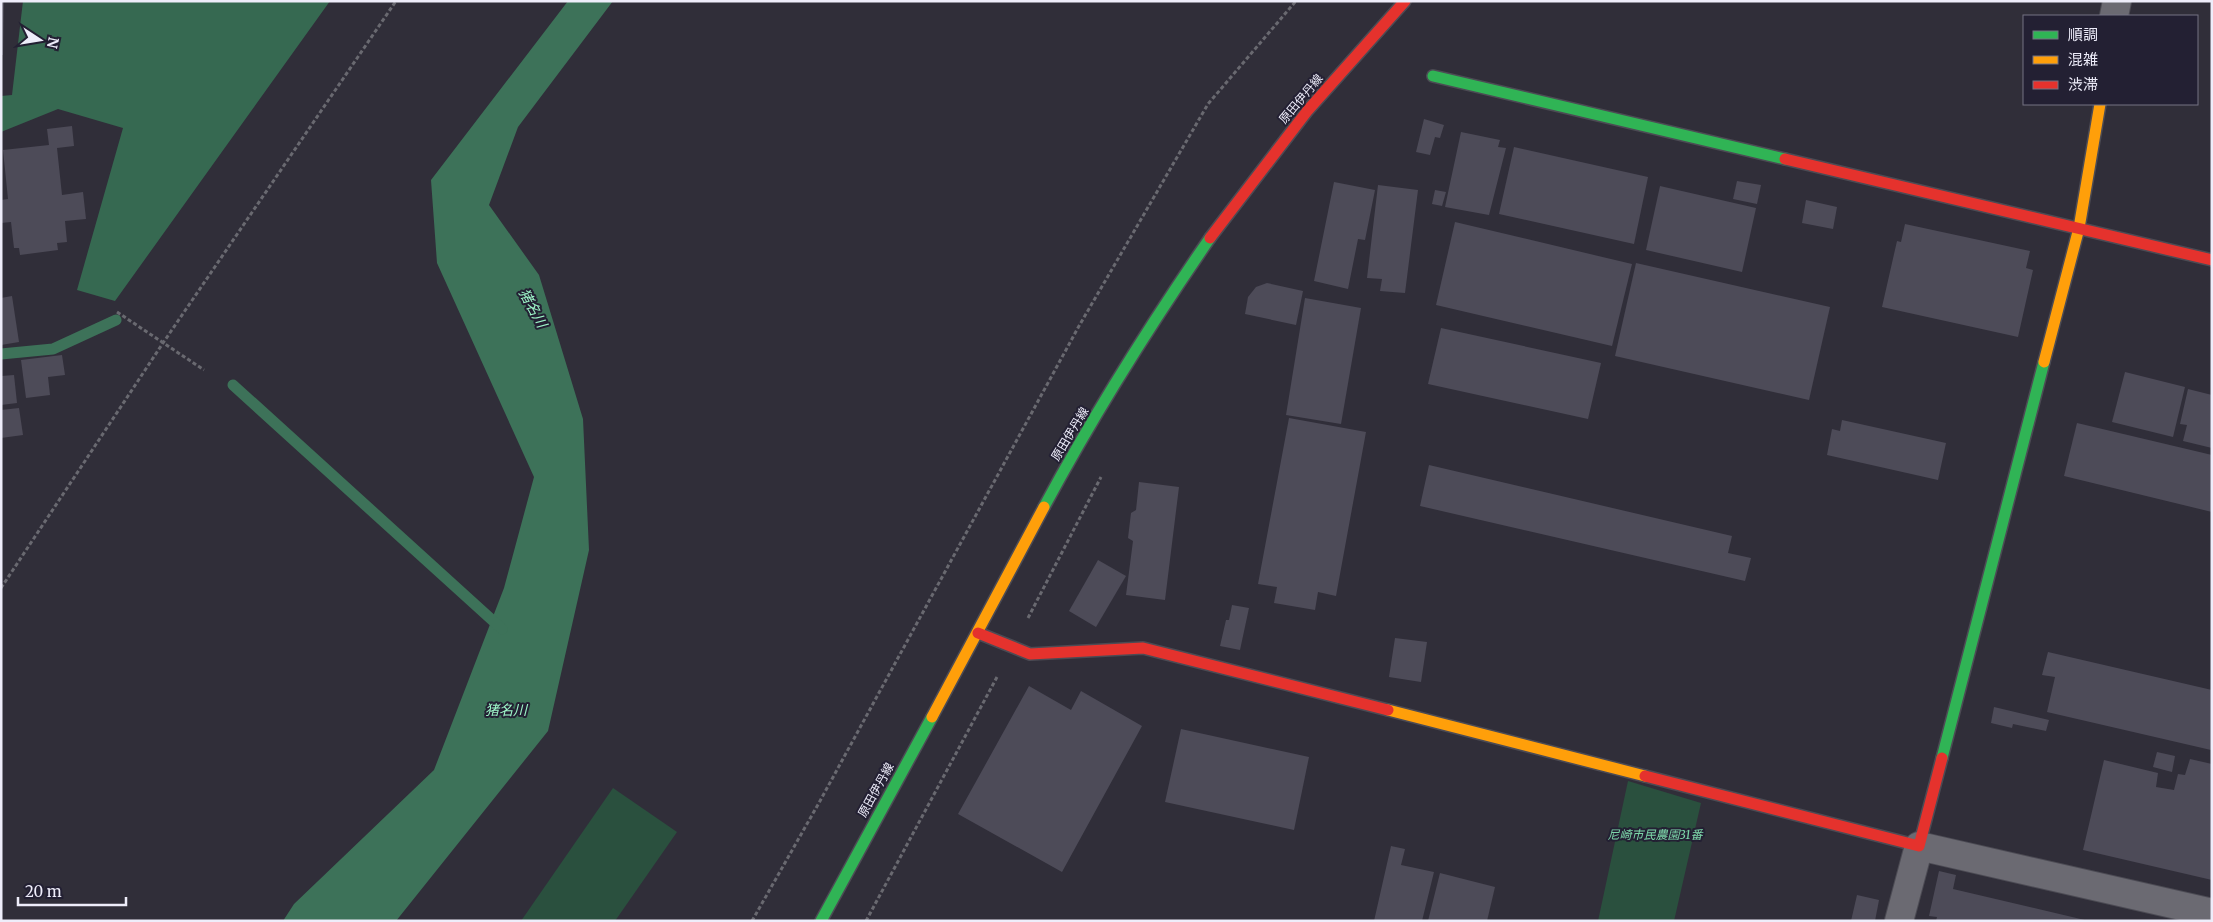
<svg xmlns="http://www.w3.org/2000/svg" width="2213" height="922" viewBox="0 0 2213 922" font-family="Merriweather,'Noto Sans JP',serif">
	<rect width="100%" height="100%" fill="#302e39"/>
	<g fill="#2a503e">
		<polygon points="1628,781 1701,803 1674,921 1598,921"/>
		<polygon points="613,788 677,832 615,921 521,921"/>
	</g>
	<polygon fill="#366951" points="23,1 330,1 115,301 77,290 123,128 58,109 1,132 1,96 12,95"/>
	<polygon fill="#3d7259" points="568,1 613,1 518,127 489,205 539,275 583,419 589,550 548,731 396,921 283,921 294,904 434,770 504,588 534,477 437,263 431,180"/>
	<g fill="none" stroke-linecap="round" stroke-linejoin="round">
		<g stroke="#3d7259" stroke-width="11">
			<polyline points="1,354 53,349 116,320"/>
			<polyline points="233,385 502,629"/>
		</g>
	</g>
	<g fill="#4d4b58">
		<polygon points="1,1 4,1 3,55 1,55"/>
		<polygon points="1424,119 1444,125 1440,138 1435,137 1430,155 1416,152"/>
		<polygon points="72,126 74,146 57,148 62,195 83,192 86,219 65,221 67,242 57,243 58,250 20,255 19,248 14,248 11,222 1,223 1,200 8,199 3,150 49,145 47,129"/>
		<polygon points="1461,132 1500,140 1498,147 1506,148 1489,215 1445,207"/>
		<polygon points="1514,147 1648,177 1634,244 1499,214"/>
		<polygon points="1737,181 1761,185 1757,204 1733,199"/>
		<polygon points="1334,182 1375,190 1365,240 1358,239 1348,289 1314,281"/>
		<polygon points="1378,185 1418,190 1405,293 1380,291 1382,279 1367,278"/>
		<polygon points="1660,186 1756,208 1742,272 1646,250"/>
		<polygon points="1435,190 1446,192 1442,206 1432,204"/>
		<polygon points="1806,200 1837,207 1833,229 1802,223"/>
		<polygon points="1455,222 1632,264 1612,346 1436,305"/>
		<polygon points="1905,224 2030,251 2026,268 2033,270 2018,337 1882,307 1897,241 1901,242"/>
		<polygon points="1636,263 1830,307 1809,400 1615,356"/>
		<polygon points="1267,283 1303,291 1296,325 1245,314 1248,297 1256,287"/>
		<polygon points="12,296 19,342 1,345 1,298"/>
		<polygon points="1305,298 1361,308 1341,424 1286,415"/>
		<polygon points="1441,328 1601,363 1588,419 1428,384"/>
		<polygon points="62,355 65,375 48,377 50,395 26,398 21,360"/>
		<polygon points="2125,372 2185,387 2173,437 2112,422"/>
		<polygon points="14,375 17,403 1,405 1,376"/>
		<polygon points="2188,389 2212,395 2212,448 2183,441 2187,425 2180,424"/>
		<polygon points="19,408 23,435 1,438 1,410"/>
		<polygon points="1289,418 1366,432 1336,596 1318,592 1315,610 1274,603 1277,587 1258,584"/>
		<polygon points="1842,420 1946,443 1938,480 1827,455 1832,429 1840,431"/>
		<polygon points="2077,423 2212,455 2212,512 2064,476"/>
		<polygon points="1429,465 1732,536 1728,553 1751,558 1745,581 1420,506"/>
		<polygon points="1139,482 1179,487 1165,600 1126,595 1133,541 1128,538 1131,513 1136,510"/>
		<polygon points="1098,560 1126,576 1096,627 1069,611"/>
		<polygon points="1232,605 1249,608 1240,650 1220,646 1226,620 1229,620"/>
		<polygon points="1395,638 1427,642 1421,682 1389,677"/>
		<polygon points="2048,652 2212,690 2211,750 2047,712 2055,677 2042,675"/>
		<polygon points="1029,686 1071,710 1081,691 1142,726 1062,872 958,814"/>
		<polygon points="1994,707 2049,720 2046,731 2013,724 2012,728 1991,723"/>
		<polygon points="1181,729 1309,757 1294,830 1165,802"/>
		<polygon points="2157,752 2175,756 2172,772 2153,767"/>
		<polygon points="2190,759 2212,764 2212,880 2083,850 2104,760 2158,773 2156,787 2174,790 2178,774 2185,775"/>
		<polygon points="1391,846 1405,849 1401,865 1434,872 1422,921 1374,921"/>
		<polygon points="1939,871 1956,875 1953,889 2089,921 1936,921 1937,917 1929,916"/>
		<polygon points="1440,873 1495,887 1487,921 1428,921"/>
		<polygon points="1857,895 1879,900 1875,921 1851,921"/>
	</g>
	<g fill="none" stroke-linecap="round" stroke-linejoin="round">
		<defs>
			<g id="street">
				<polyline points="2114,16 2117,1"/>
				<polyline points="1899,921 1919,846 2212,913"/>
			</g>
			<g id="fast">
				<polyline points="1433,76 1785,159"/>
				<path d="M1044,507C1094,414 1150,325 1210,238"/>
				<polyline points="1942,758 2044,362"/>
				<polyline points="821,921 932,717"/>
			</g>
			<g id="slow">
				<polyline points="2044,362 2079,228 2100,104"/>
				<polyline points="1388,710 1645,776"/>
				<polyline points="932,717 1044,507"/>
			</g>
			<g id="jam">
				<polyline points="1785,159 2212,260"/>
				<polyline points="1210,238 1308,110 1405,1"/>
				<polyline points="978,633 1030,654 1143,648 1388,710"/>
				<polyline points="1645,776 1919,846 1942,758"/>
			</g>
		</defs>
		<use href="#street" stroke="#4c4b54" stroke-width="30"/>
		<use href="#fast" stroke="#4c4b54" stroke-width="14"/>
		<use href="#slow" stroke="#4c4b54" stroke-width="14"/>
		<use href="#jam" stroke="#4c4b54" stroke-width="14"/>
		<g stroke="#696970" stroke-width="3" stroke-dasharray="4 2.5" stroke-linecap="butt">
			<polyline points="117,312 204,370"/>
			<polyline points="1,588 163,343 396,1"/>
			<polyline points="1028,618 1101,477"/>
			<polyline points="752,921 820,801 1079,326 1208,104 1296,1"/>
			<polyline points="866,921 997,677"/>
		</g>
		<use href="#street" stroke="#6b6a72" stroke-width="28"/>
		<use href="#fast" stroke="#30b455" stroke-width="11"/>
		<use href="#slow" stroke="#ff9f0a" stroke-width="11"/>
		<use href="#jam" stroke="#e5322d" stroke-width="11"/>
	</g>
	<g text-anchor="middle" stroke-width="4" stroke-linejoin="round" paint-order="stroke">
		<g font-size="12" fill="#eeedfa" stroke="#232033">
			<text transform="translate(1301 99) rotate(-50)" y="4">原田伊丹線</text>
			<text transform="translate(1070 434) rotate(-59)" y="4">原田伊丹線</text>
			<text transform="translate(876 790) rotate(-61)" y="4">原田伊丹線</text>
		</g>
		<g font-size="12" font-style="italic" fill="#7cd5a8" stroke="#232033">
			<text x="1655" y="839">尼崎市民農園31番</text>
		</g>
		<g font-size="14" font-style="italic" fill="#9ef7c9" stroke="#232033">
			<text transform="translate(533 308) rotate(61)" y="5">猪名川</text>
			<text x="506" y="715">猪名川</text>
		</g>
	</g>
	<rect width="2213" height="922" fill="none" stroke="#eeedfa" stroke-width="5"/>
	<rect x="2023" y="15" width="175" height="90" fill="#232033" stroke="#747283"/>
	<rect x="2033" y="31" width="25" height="8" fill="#30b455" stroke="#747283"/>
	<text x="2068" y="40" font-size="15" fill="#eeedfa">順調</text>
	<rect x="2033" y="56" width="25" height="8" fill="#ff9f0a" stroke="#747283"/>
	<text x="2068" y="65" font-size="15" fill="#eeedfa">混雑</text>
	<rect x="2033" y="81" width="25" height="8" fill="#e5322d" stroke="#747283"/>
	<text x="2068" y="90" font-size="15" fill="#eeedfa">渋滞</text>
	<g transform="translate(40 40) rotate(102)" stroke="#232033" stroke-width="4" paint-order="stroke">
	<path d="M0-4L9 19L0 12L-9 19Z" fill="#eeedfa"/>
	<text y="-8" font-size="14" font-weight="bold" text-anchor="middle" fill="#eeedfa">N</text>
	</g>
	<path d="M18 897v8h108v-8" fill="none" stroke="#eeedfa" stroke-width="2.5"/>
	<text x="25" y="897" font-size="15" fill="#eeedfa" stroke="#232033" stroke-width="4" paint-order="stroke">20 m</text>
</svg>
